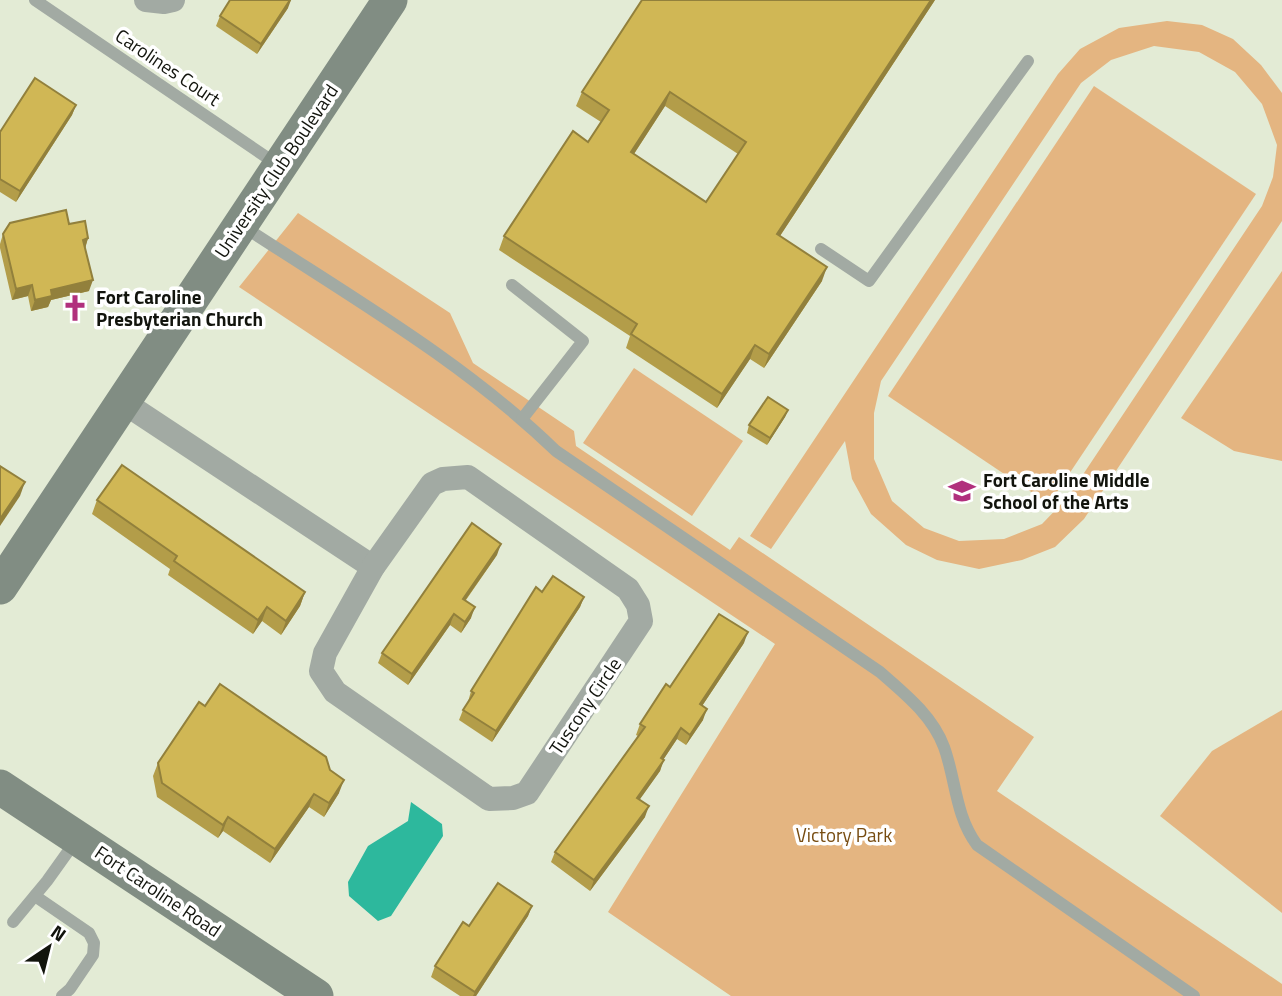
<svg xmlns="http://www.w3.org/2000/svg" width="1282" height="996" viewBox="0 0 1282 996" font-family="'Titillium Web',sans-serif">
	<rect width="100%" height="100%" fill="#e3ebd5"/>
	<g fill="#e4b581" fill-rule="evenodd">
		<path d="M1167,21L1202,25L1233,39L1261,65L1282,93V221L1084,519L1055,547L1022,560L979,569L937,560L906,545L871,514L852,479L845,441L771,549L750,536L1058,74L1080,49L1119,28ZM1154,46L1199,52L1235,72L1262,104L1277,145L1273,177L1262,206L1068,497L1042,524L1004,539L959,541L924,528L892,501L874,459V413L881,381L1081,83L1111,60Z"/>
		<polygon points="1094,86 1256,194 1049,504 888,396"/>
		<polygon points="298,213 450,313 473,363 574,431 576,446 730,550 739,537 1034,737 997,791 1282,984 1282,996 731,996 608,912 775,644 239,287"/>
		<polygon points="1282,271 1282,461 1234,451 1181,418"/>
		<polygon points="634,368 743,441 692,516 583,443"/>
		<polygon points="1282,710 1282,913 1160,816 1212,751"/>
	</g>
	<polygon fill="#2db89d" points="411,802 442,824 443,836 391,916 378,921 349,896 348,882 368,846 408,821"/>
	<g fill="none" stroke-linecap="round" stroke-linejoin="round">
		<g stroke="#a2aaa3" stroke-width="12">
			<polyline points="35,0 278,165"/>
			<path d="M241,225C349,296 463,361 556,451L880,672C904,693 932,715 944,747C956,780 955,815 977,845L1194,996"/>
			<polyline points="821,249 869,281 1028,61"/>
			<polyline points="512,285 583,341 522,419"/>
			<polyline points="35,896 89,933 94,943 93,955 70,989 62,996"/>
			<polyline points="13,922 47,881 77,839"/>
		</g>
		<g stroke="#a2aaa3" stroke-width="24">
			<polyline points="146,0 164,2 173,0"/>
			<polyline points="123,402 373,567"/>
			<polygon points="468,477 628,589 638,605 641,621 527,793 513,798 489,799 335,692 321,671 325,653 373,567 432,484 443,479"/>
		</g>
		<g stroke="#818d83" stroke-width="35">
			<polyline points="0,587 390,0"/>
			<polyline points="0,787 316,996"/>
		</g>
	</g>
	<g fill="#b39d49" fill-rule="evenodd">
		<path d="M935,0L780,236L822,281L764,368L750,359L717,408L626,348L630,336L499,250L504,236L588,142L601,122L576,106L582,92ZM665,106L738,154L706,202L634,154Z"/>
		<polygon points="288,8 257,54 216,26 220,16"/>
		<polygon points="76,105 72,115 16,202 0,192 0,132"/>
		<polygon points="69,224 88,238 85,248 89,291 51,300 48,307 31,311 28,296 12,300 0,248 0,244 3,234"/>
		<polygon points="788,410 785,417 767,445 747,433 749,425"/>
		<polygon points="97,500 305,592 300,606 281,635 262,621 253,634 168,575 170,569 92,514"/>
		<polygon points="497,555 466,600 471,618 461,633 450,625 408,685 378,663 382,653"/>
		<polygon points="542,592 584,597 580,607 492,742 459,720 463,710 468,702 471,691"/>
		<polygon points="744,643 702,706 703,720 686,745 677,739 663,760 660,771 639,800 645,817 590,891 551,862 555,852 638,736 636,735 640,724 670,687"/>
		<polygon points="205,706 330,770 339,793 324,817 309,807 270,863 223,831 218,838 157,797 153,776 158,763"/>
		<polygon points="532,906 528,916 476,996 460,996 431,977 435,966 469,926"/>
	</g>
	<g fill="#92803c">
		<polygon points="290,0 291,0 288,8 257,54 261,44"/>
		<polygon points="931,0 935,0 772,248 777,234"/>
		<polygon points="670,92 665,106 626,166 631,152"/>
		<polygon points="76,105 72,115 16,202 20,191"/>
		<polygon points="88,238 85,249 83,240"/>
		<polygon points="827,267 822,281 764,368 769,354"/>
		<polygon points="93,280 89,291 51,300 48,307 31,311 35,300 51,290"/>
		<polygon points="32,285 28,296 12,300 16,289"/>
		<polygon points="755,345 750,359 717,408 722,394"/>
		<polygon points="788,410 785,417 767,445 770,438"/>
		<polygon points="25,482 20,496 0,526 0,519"/>
		<polygon points="501,544 497,555 459,609 463,599"/>
		<polygon points="305,592 300,606 281,635 286,621"/>
		<polygon points="584,597 580,607 492,742 496,731"/>
		<polygon points="267,607 262,621 253,634 258,620"/>
		<polygon points="475,607 471,618 461,633 465,622"/>
		<polygon points="454,614 450,625 408,685 412,674"/>
		<polygon points="748,632 744,643 696,715 700,704"/>
		<polygon points="707,709 703,720 686,745 690,735"/>
		<polygon points="681,728 677,739 657,769 661,758"/>
		<polygon points="664,760 660,771 633,809 637,798"/>
		<polygon points="344,780 339,793 324,817 329,803"/>
		<polygon points="314,794 309,807 270,863 275,849"/>
		<polygon points="649,806 645,817 590,891 594,880"/>
		<polygon points="228,817 223,831 218,838 223,825"/>
		<polygon points="532,906 528,916 476,996 473,996 475,992"/>
	</g>
	<g fill="#d0b755" stroke="#92803c" stroke-width="2" fill-rule="evenodd">
		<polygon points="230,0 290,0 261,44 220,16"/>
		<path d="M642,0H931L777,234L827,267L769,354L755,345L722,394L631,334L637,324L504,236L573,131L588,142L609,110L582,92ZM670,92L746,142L706,202L631,152Z"/>
		<polygon points="35,78 76,105 20,191 0,179 0,132"/>
		<polygon points="66,210 69,224 85,221 88,238 83,240 93,280 51,290 52,296 35,300 32,285 16,289 3,234 10,223"/>
		<polygon points="768,397 788,410 770,438 749,425"/>
		<polygon points="122,465 305,592 286,621 267,607 258,620 174,561 177,556 97,500"/>
		<polygon points="0,466 25,482 0,519"/>
		<polygon points="472,523 501,544 463,599 475,607 465,622 454,614 412,674 382,653"/>
		<polygon points="553,576 584,597 496,731 463,710 474,693 471,691 536,587 542,592"/>
		<polygon points="719,614 748,632 700,704 707,709 690,735 681,728 661,758 664,760 637,798 649,806 594,880 555,852 645,727 640,724 666,684 670,687"/>
		<polygon points="220,684 326,757 330,770 344,780 329,803 314,794 275,849 228,817 223,825 162,783 158,763 199,702 205,706"/>
		<polygon points="498,883 532,906 475,992 435,966 463,922 469,926"/>
	</g>
	<defs>
		<symbol id="church-bare" viewBox="-9 -9 18 18"><path d="M-1.2-6h2.4v3.5h3.3v2.4h-3.3V6h-2.4V-.1h-3.3v-2.4h3.3Z" fill="#b1307d" stroke="#fff" stroke-width="2.5" paint-order="stroke"/></symbol>
		<symbol id="school-bare" viewBox="-9 -9 18 18"><path d="M0-5L7-2L0 1L-7-2ZM-4 1L0 2.5L4 1V4Q0 6-4 4Z" fill="#b1307d" stroke="#fff" stroke-width="2.5" paint-order="stroke"/></symbol>
	</defs>
	<g fill-rule="evenodd">
		<use href="#church-bare" x="56" y="289" width="38" height="38"/>
		<use href="#school-bare" x="943" y="472" width="38" height="38"/>
	</g>
	<g text-anchor="middle" stroke-width="7" stroke-linejoin="round" paint-order="stroke">
		<g font-size="19" fill="#12140d" stroke="#fff">
			<text transform="translate(168 67) rotate(34)" y="7">Carolines Court</text>
			<text transform="translate(276 171) rotate(-56)" y="7">University Club Boulevard</text>
			<text transform="translate(585 706) rotate(-56)" y="7">Tuscony Circle</text>
			<text transform="translate(158 891) rotate(34)" y="7">Fort Caroline Road</text>
		</g>
		<g font-size="19" font-weight="bold" fill="#12140d" stroke="#fff" text-anchor="start">
			<text x="96" y="304">Fort Caroline<tspan x="96" dy="22">Presbyterian Church</tspan></text>
			<text x="983" y="487">Fort Caroline Middle<tspan x="983" dy="22">School of the Arts</tspan></text>
		</g>
		<g font-size="19" fill="#774c11" stroke="#fff">
			<text x="844" y="842">Victory Park</text>
		</g>
	</g>
	<g transform="translate(49 947) rotate(35)" stroke="#ffffff" stroke-width="5" paint-order="stroke">
	<path d="M0-5L12 26L0 18L-12 26Z" fill="#12140d"/>
	<text y="-10" font-size="19" font-weight="bold" text-anchor="middle" fill="#12140d">N</text>
	</g>
</svg>
